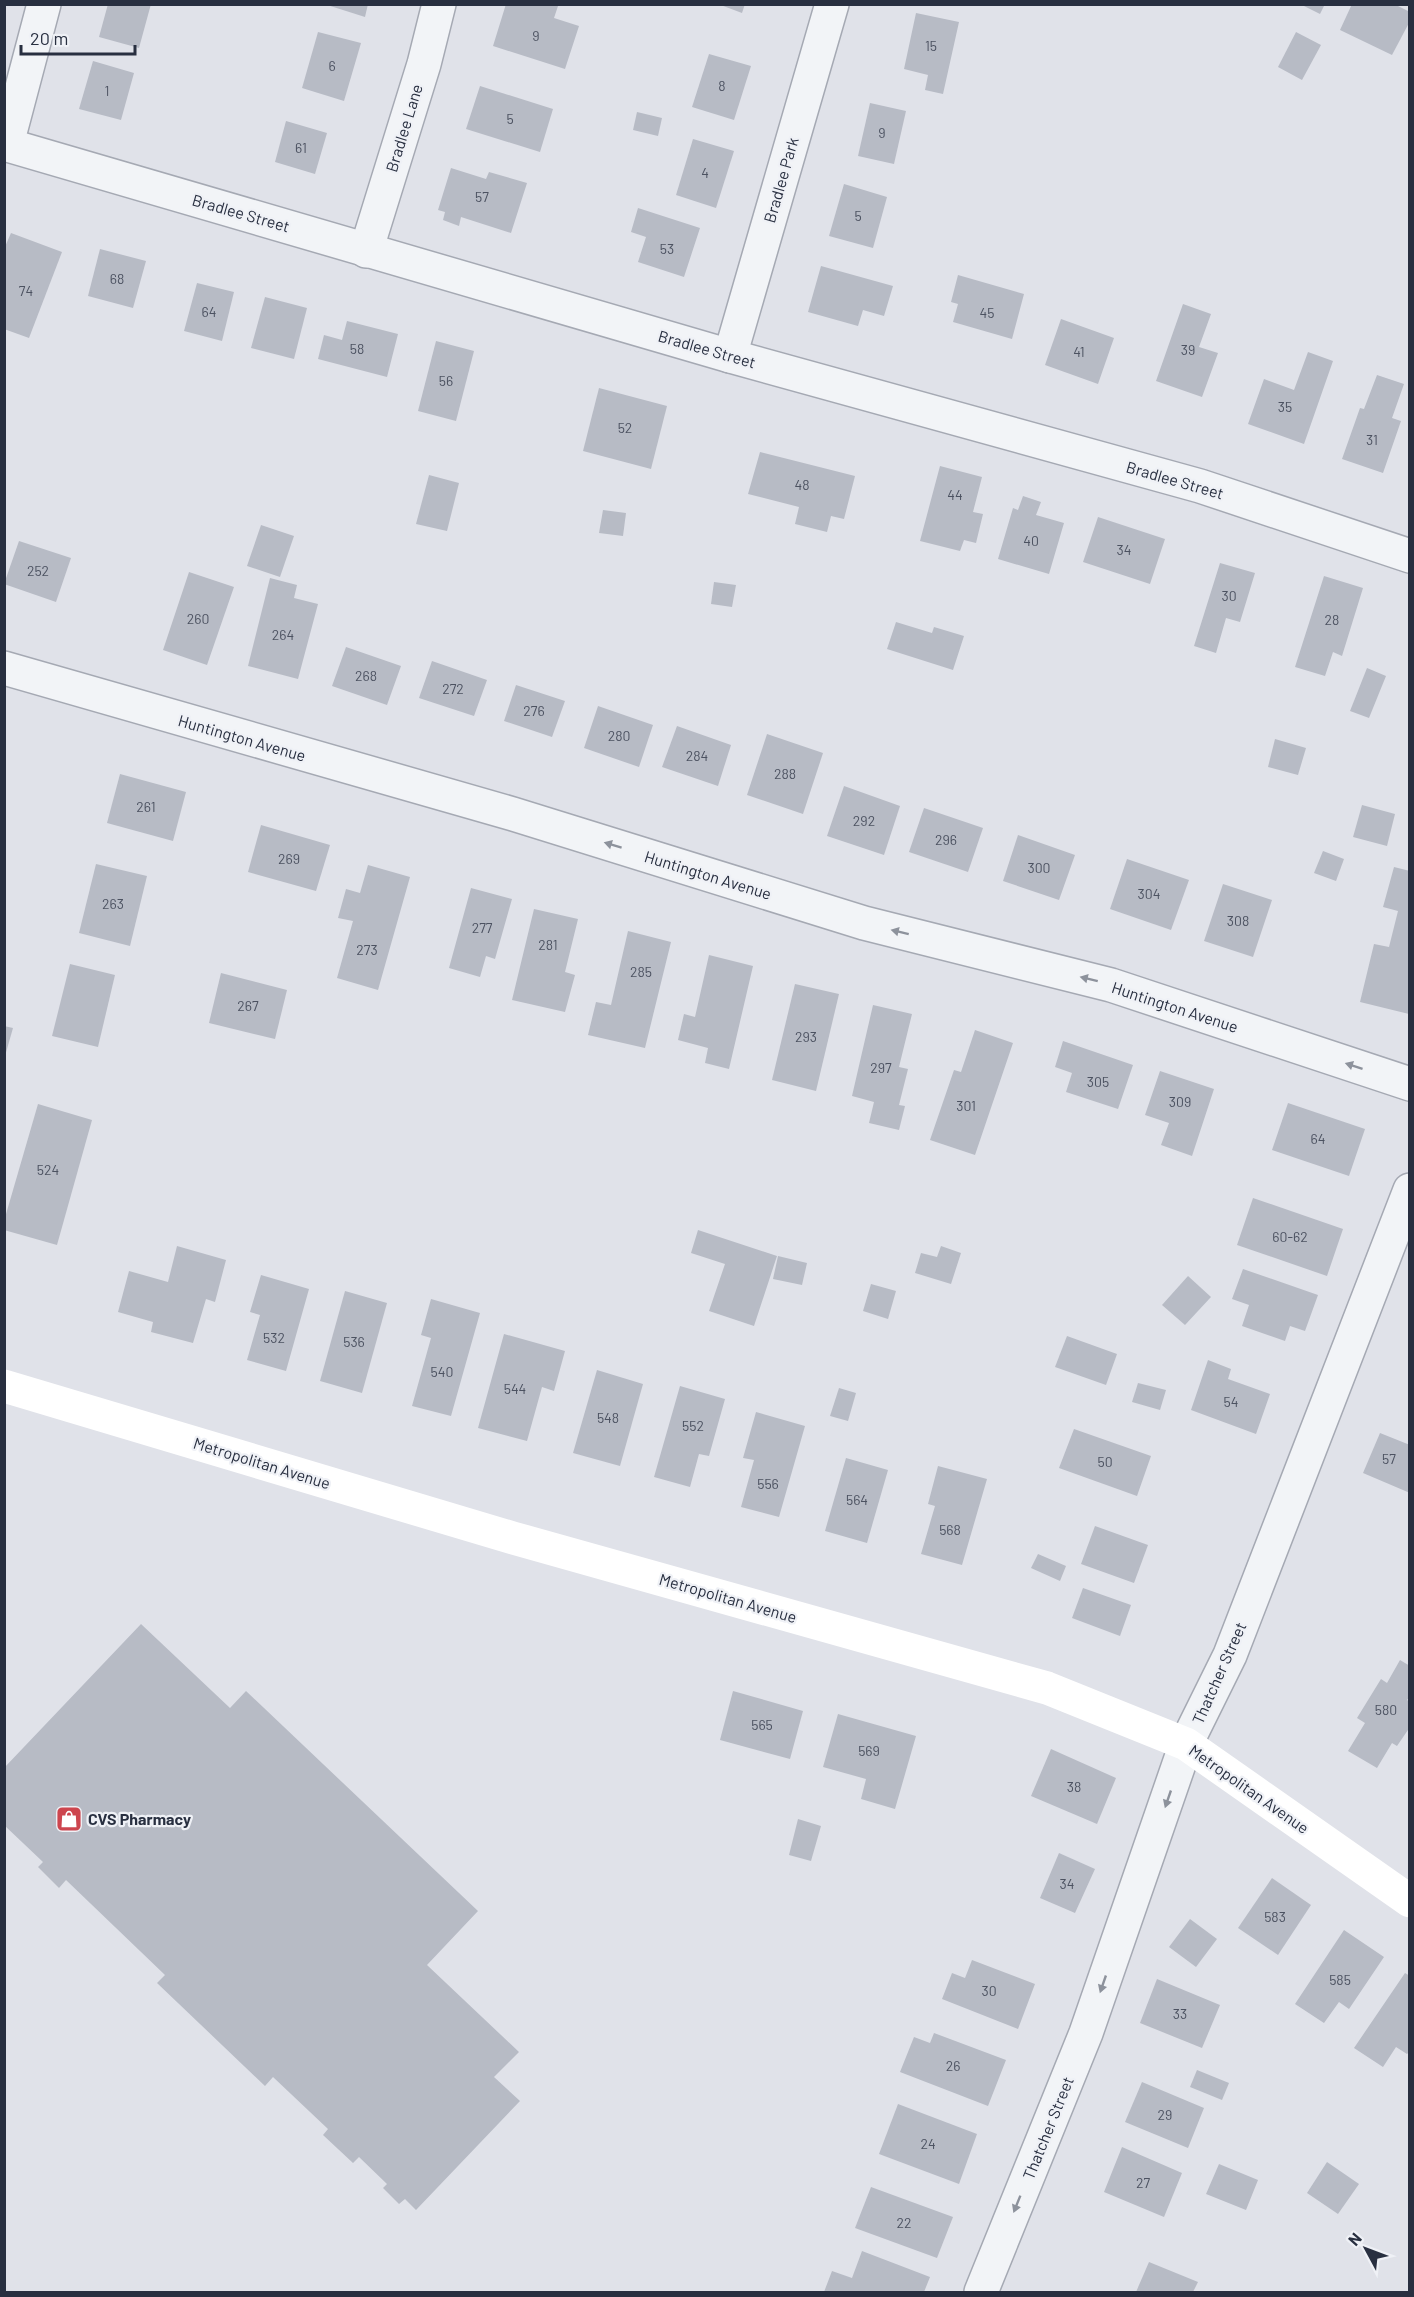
<svg xmlns="http://www.w3.org/2000/svg" width="1414" height="2297" viewBox="0 0 1414 2297" font-family="Barlow,sans-serif">
	<rect width="100%" height="100%" fill="#e0e2e9"/>
	<g fill="#b7bbc5">
		<polygon points="108,4 151,4 139,48 99,37"/>
		<polygon points="324,4 368,4 365,17"/>
		<polygon points="506,4 554,4 558,6 554,18 579,26 565,69 493,46"/>
		<polygon points="718,4 745,4 742,13"/>
		<polygon points="1300,4 1325,4 1320,14"/>
		<polygon points="1352,4 1394,4 1410,12 1410,21 1392,55 1340,30"/>
		<polygon points="916,13 959,22 943,94 925,90 928,75 904,69"/>
		<polygon points="318,32 361,43 344,101 302,88"/>
		<polygon points="1296,32 1321,45 1302,80 1278,67"/>
		<polygon points="709,54 751,66 734,120 692,107"/>
		<polygon points="93,61 134,73 121,120 79,109"/>
		<polygon points="480,86 553,109 540,152 466,129"/>
		<polygon points="870,103 906,111 894,164 858,156"/>
		<polygon points="637,112 662,118 658,136 633,130"/>
		<polygon points="286,121 327,133 315,174 275,162"/>
		<polygon points="693,139 734,151 716,208 676,195"/>
		<polygon points="451,168 486,179 489,172 527,183 511,233 461,217 459,226 443,220 445,212 438,210"/>
		<polygon points="844,184 887,197 873,248 829,236"/>
		<polygon points="638,208 700,228 684,277 638,262 646,237 631,232"/>
		<polygon points="11,233 62,252 29,338 4,329 4,249"/>
		<polygon points="100,249 146,261 133,308 88,296"/>
		<polygon points="821,266 893,286 884,316 863,310 858,326 808,312"/>
		<polygon points="958,275 1024,294 1012,339 953,322 958,304 951,302"/>
		<polygon points="197,283 234,292 222,341 184,331"/>
		<polygon points="265,297 307,308 294,359 251,348"/>
		<polygon points="1183,304 1211,314 1199,347 1218,353 1202,397 1156,381"/>
		<polygon points="1061,319 1114,338 1098,384 1045,365"/>
		<polygon points="347,321 398,334 387,377 318,359 324,335 342,340"/>
		<polygon points="436,341 474,351 456,421 418,411"/>
		<polygon points="1308,352 1333,361 1304,444 1248,424 1264,379 1294,390"/>
		<polygon points="1377,375 1404,384 1392,418 1401,421 1383,473 1342,459 1360,408 1364,409"/>
		<polygon points="599,388 667,406 651,469 583,451"/>
		<polygon points="760,452 855,476 844,519 831,516 827,532 795,524 799,507 748,494"/>
		<polygon points="940,466 982,477 973,512 983,514 976,543 964,540 960,551 920,541"/>
		<polygon points="429,475 459,483 447,531 416,524"/>
		<polygon points="1023,496 1041,502 1036,515 1064,523 1049,574 998,559 1013,508 1018,510"/>
		<polygon points="603,510 626,513 623,536 599,533"/>
		<polygon points="1098,517 1165,539 1150,584 1083,562"/>
		<polygon points="261,525 294,536 280,577 247,566"/>
		<polygon points="19,541 71,558 56,602 4,584"/>
		<polygon points="1220,563 1255,573 1240,622 1226,618 1216,653 1194,646"/>
		<polygon points="189,572 234,587 207,665 163,650"/>
		<polygon points="1324,576 1363,588 1342,656 1333,652 1325,676 1295,667"/>
		<polygon points="270,578 297,585 294,598 318,604 298,679 248,666"/>
		<polygon points="714,582 736,585 732,607 711,604"/>
		<polygon points="896,622 932,633 934,627 964,636 953,670 887,649"/>
		<polygon points="346,647 401,666 387,705 332,686"/>
		<polygon points="432,661 487,680 474,716 419,698"/>
		<polygon points="1367,668 1386,676 1369,718 1350,711"/>
		<polygon points="516,685 565,701 552,737 504,721"/>
		<polygon points="598,706 653,725 639,767 584,748"/>
		<polygon points="677,726 731,745 718,786 662,767"/>
		<polygon points="767,734 823,753 803,814 747,795"/>
		<polygon points="1275,739 1306,748 1298,775 1268,767"/>
		<polygon points="120,774 186,792 173,841 107,823"/>
		<polygon points="844,786 900,806 884,855 827,836"/>
		<polygon points="1362,805 1395,814 1387,846 1353,837"/>
		<polygon points="924,808 983,828 968,872 909,852"/>
		<polygon points="261,825 330,845 316,891 248,872"/>
		<polygon points="1018,835 1075,855 1059,900 1003,881"/>
		<polygon points="1323,851 1344,859 1336,881 1314,873"/>
		<polygon points="1127,859 1189,880 1171,930 1110,909"/>
		<polygon points="96,864 147,876 130,946 79,933"/>
		<polygon points="368,865 410,877 378,990 337,978 353,921 338,918 346,889 360,893"/>
		<polygon points="1394,867 1410,871 1409,1014 1360,1002 1374,944 1389,947 1398,911 1383,907"/>
		<polygon points="1223,884 1272,900 1253,957 1204,941"/>
		<polygon points="471,888 512,899 495,959 486,956 480,977 449,968"/>
		<polygon points="534,909 578,919 565,972 575,975 565,1012 512,1000"/>
		<polygon points="628,931 671,942 645,1048 588,1035 596,1002 611,1005"/>
		<polygon points="709,955 753,966 729,1069 705,1063 708,1048 678,1040 684,1014 695,1017"/>
		<polygon points="70,964 115,975 98,1047 52,1036"/>
		<polygon points="221,973 287,990 275,1039 209,1023"/>
		<polygon points="795,984 839,994 816,1091 772,1080"/>
		<polygon points="873,1005 912,1014 899,1067 908,1069 899,1105 905,1106 899,1130 869,1123 874,1102 852,1096"/>
		<polygon points="4,1026 13,1028 5,1056 4,1056"/>
		<polygon points="975,1030 1013,1043 975,1155 930,1140 954,1070 961,1072"/>
		<polygon points="1063,1041 1133,1065 1118,1109 1066,1092 1072,1073 1055,1067"/>
		<polygon points="1160,1071 1214,1089 1192,1156 1161,1145 1169,1123 1145,1115"/>
		<polygon points="1288,1103 1365,1129 1349,1176 1272,1150"/>
		<polygon points="38,1104 92,1120 57,1245 4,1230 4,1221"/>
		<polygon points="1253,1198 1343,1229 1327,1276 1237,1245"/>
		<polygon points="698,1230 777,1256 754,1326 709,1311 725,1264 691,1253"/>
		<polygon points="177,1246 226,1260 215,1302 206,1299 193,1343 151,1332 153,1322 118,1312 129,1271 168,1282"/>
		<polygon points="941,1246 961,1253 951,1284 915,1273 921,1253 937,1257"/>
		<polygon points="778,1256 807,1263 802,1285 773,1279"/>
		<polygon points="1243,1269 1318,1295 1305,1331 1290,1326 1285,1341 1242,1326 1249,1305 1232,1299"/>
		<polygon points="261,1275 309,1289 286,1371 247,1360 260,1315 250,1312"/>
		<polygon points="1188,1276 1211,1297 1185,1325 1162,1305"/>
		<polygon points="871,1284 896,1291 888,1319 863,1311"/>
		<polygon points="345,1291 387,1303 362,1393 320,1381"/>
		<polygon points="431,1299 480,1313 451,1416 412,1406 431,1338 421,1335"/>
		<polygon points="504,1334 565,1351 554,1391 542,1387 527,1441 478,1428"/>
		<polygon points="1067,1336 1117,1354 1106,1385 1055,1367"/>
		<polygon points="1208,1360 1231,1369 1228,1379 1270,1394 1256,1434 1191,1410"/>
		<polygon points="597,1370 643,1384 620,1466 573,1453"/>
		<polygon points="1138,1383 1166,1390 1160,1410 1132,1402"/>
		<polygon points="680,1386 725,1399 709,1456 699,1454 690,1487 654,1477"/>
		<polygon points="839,1388 856,1393 848,1421 830,1416"/>
		<polygon points="756,1412 805,1426 779,1517 741,1507 754,1460 743,1458"/>
		<polygon points="1074,1429 1151,1456 1137,1496 1059,1468"/>
		<polygon points="1380,1433 1410,1445 1410,1493 1363,1473"/>
		<polygon points="846,1458 888,1470 867,1543 825,1531"/>
		<polygon points="938,1466 987,1479 962,1565 921,1554 935,1506 928,1504"/>
		<polygon points="1095,1526 1148,1545 1134,1583 1081,1564"/>
		<polygon points="1038,1554 1066,1566 1060,1581 1031,1568"/>
		<polygon points="1083,1588 1131,1605 1120,1636 1072,1618"/>
		<polygon points="141,1624 230,1708 246,1691 478,1911 427,1965 519,2052 494,2077 520,2101 416,2210 405,2199 399,2204 383,2188 387,2184 359,2157 353,2163 323,2135 328,2129 273,2077 265,2086 157,1983 165,1975 66,1880 59,1888 38,1867 43,1862 4,1825 4,1813 6,1811 4,1809 4,1768"/>
		<polygon points="1400,1660 1410,1666 1410,1696 1407,1700 1410,1702 1410,1727 1397,1746 1392,1743 1377,1768 1348,1751 1365,1723 1357,1718 1381,1679 1387,1683"/>
		<polygon points="733,1691 803,1711 790,1759 720,1740"/>
		<polygon points="838,1714 916,1736 895,1809 861,1799 866,1779 823,1767"/>
		<polygon points="1051,1749 1116,1778 1097,1824 1031,1796"/>
		<polygon points="798,1819 821,1826 811,1861 789,1855"/>
		<polygon points="1059,1853 1095,1869 1075,1913 1040,1898"/>
		<polygon points="1272,1878 1311,1905 1278,1955 1238,1928"/>
		<polygon points="1190,1919 1217,1939 1196,1967 1169,1947"/>
		<polygon points="1344,1930 1384,1957 1349,2009 1339,2002 1324,2023 1295,2004"/>
		<polygon points="972,1960 1035,1984 1018,2029 942,1999 952,1973 965,1978"/>
		<polygon points="1405,1973 1410,1976 1410,2051 1407,2054 1396,2047 1383,2067 1354,2048"/>
		<polygon points="1157,1979 1220,2005 1202,2048 1140,2023"/>
		<polygon points="934,2033 1006,2060 988,2106 900,2072 914,2037 930,2043"/>
		<polygon points="1197,2070 1229,2083 1222,2100 1190,2087"/>
		<polygon points="1142,2082 1204,2108 1188,2148 1125,2122"/>
		<polygon points="898,2104 977,2134 959,2184 879,2154"/>
		<polygon points="1122,2147 1182,2173 1164,2217 1104,2192"/>
		<polygon points="1327,2162 1359,2184 1338,2214 1307,2193"/>
		<polygon points="1219,2164 1258,2180 1246,2210 1206,2194"/>
		<polygon points="871,2187 953,2217 937,2258 855,2228"/>
		<polygon points="862,2251 930,2277 924,2292 824,2292 832,2271 852,2278"/>
		<polygon points="1149,2262 1198,2282 1193,2292 1136,2292"/>
	</g>
	<g fill="none" stroke-linecap="round" stroke-linejoin="round">
		<defs>
			<g id="street">
				<polyline points="4,144 730,356 1200,486 1410,556"/>
				<polyline points="7,144 44,4"/>
				<polyline points="366,251 424,64 439,4"/>
				<polyline points="730,356 832,4"/>
				<polyline points="4,668 513,814 864,923 1111,985 1410,1084"/>
				<polyline points="981,2292 1086,2033 1186,1744 1230,1655 1410,1190"/>
			</g>
		</defs>
		<use href="#street" stroke="#a5a9b3" stroke-width="36"/>
		<use href="#street" stroke="#f2f4f7" stroke-width="33"/>
		<polyline stroke="#fff" stroke-width="33" points="4,1386 513,1538 1047,1688 1186,1744 1410,1901"/>
	</g>
	<defs><path id="oneway-solid" d="M-6-.8H1V-3.2L6.5 0L1 3.2V.8H-6Z" transform="scale(1.5)"/></defs>
	<g fill="#8d929c">
		<use href="#oneway-solid" transform="translate(613 845) rotate(-163)"/>
		<use href="#oneway-solid" transform="translate(900 932) rotate(-166)"/>
		<use href="#oneway-solid" transform="translate(1089 979) rotate(-166)"/>
		<use href="#oneway-solid" transform="translate(1354 1066) rotate(-162)"/>
		<use href="#oneway-solid" transform="translate(1168 1799) rotate(109)"/>
		<use href="#oneway-solid" transform="translate(1103 1984) rotate(109)"/>
		<use href="#oneway-solid" transform="translate(1017 2204) rotate(112)"/>
	</g>
	<defs>
		<symbol id="shop-square" viewBox="-11 -11 22 22"><rect x="-9" y="-9" width="18" height="18" rx="4" fill="#cd454e" stroke="#eff1f6"/><path d="M-5-2.5h2.3a2.7 3.5 0 0 1 5.4 0H5L5.5 6h-11ZM-1.5-2.5h3a1.5 2.3 0 0 0-3 0Z" fill="#fff"/></symbol>
	</defs>
	<g fill-rule="evenodd">
		<use href="#shop-square" x="54" y="1804" width="30" height="30"/>
	</g>
	<g text-anchor="middle" stroke-width="4.5" stroke-linejoin="round" paint-order="stroke">
		<g font-size="14" fill="#4c5261">
			<text x="536" y="41">9</text>
			<text x="931" y="51">15</text>
			<text x="332" y="71">6</text>
			<text x="722" y="91">8</text>
			<text x="107" y="96">1</text>
			<text x="510" y="124">5</text>
			<text x="882" y="138">9</text>
			<text x="301" y="153">61</text>
			<text x="705" y="178">4</text>
			<text x="482" y="202">57</text>
			<text x="858" y="221">5</text>
			<text x="667" y="254">53</text>
			<text x="117" y="284">68</text>
			<text x="26" y="296">74</text>
			<text x="209" y="317">64</text>
			<text x="987" y="318">45</text>
			<text x="357" y="354">58</text>
			<text x="1188" y="355">39</text>
			<text x="1079" y="357">41</text>
			<text x="446" y="386">56</text>
			<text x="1285" y="412">35</text>
			<text x="625" y="433">52</text>
			<text x="1372" y="445">31</text>
			<text x="802" y="490">48</text>
			<text x="955" y="500">44</text>
			<text x="1031" y="546">40</text>
			<text x="1124" y="555">34</text>
			<text x="38" y="576">252</text>
			<text x="1229" y="601">30</text>
			<text x="198" y="624">260</text>
			<text x="1332" y="625">28</text>
			<text x="283" y="640">264</text>
			<text x="366" y="681">268</text>
			<text x="453" y="694">272</text>
			<text x="534" y="716">276</text>
			<text x="619" y="741">280</text>
			<text x="697" y="761">284</text>
			<text x="785" y="779">288</text>
			<text x="146" y="812">261</text>
			<text x="864" y="826">292</text>
			<text x="946" y="845">296</text>
			<text x="289" y="864">269</text>
			<text x="1039" y="873">300</text>
			<text x="1149" y="899">304</text>
			<text x="113" y="909">263</text>
			<text x="1238" y="926">308</text>
			<text x="482" y="933">277</text>
			<text x="548" y="950">281</text>
			<text x="367" y="955">273</text>
			<text x="641" y="977">285</text>
			<text x="248" y="1011">267</text>
			<text x="806" y="1042">293</text>
			<text x="881" y="1073">297</text>
			<text x="1098" y="1087">305</text>
			<text x="1180" y="1107">309</text>
			<text x="966" y="1111">301</text>
			<text x="1318" y="1144">64</text>
			<text x="48" y="1175">524</text>
			<text x="1290" y="1242">60-62</text>
			<text x="274" y="1343">532</text>
			<text x="354" y="1347">536</text>
			<text x="442" y="1377">540</text>
			<text x="515" y="1394">544</text>
			<text x="1231" y="1407">54</text>
			<text x="608" y="1423">548</text>
			<text x="693" y="1431">552</text>
			<text x="1389" y="1464">57</text>
			<text x="1105" y="1467">50</text>
			<text x="768" y="1489">556</text>
			<text x="857" y="1505">564</text>
			<text x="950" y="1535">568</text>
			<text x="1386" y="1715">580</text>
			<text x="762" y="1730">565</text>
			<text x="869" y="1756">569</text>
			<text x="1074" y="1792">38</text>
			<text x="1067" y="1889">34</text>
			<text x="1275" y="1922">583</text>
			<text x="1340" y="1985">585</text>
			<text x="989" y="1996">30</text>
			<text x="1180" y="2019">33</text>
			<text x="953" y="2071">26</text>
			<text x="1165" y="2120">29</text>
			<text x="928" y="2149">24</text>
			<text x="1143" y="2188">27</text>
			<text x="904" y="2228">22</text>
		</g>
		<g font-size="16" fill="#282f40" stroke="#eff1f6">
			<text transform="translate(404 128) rotate(-73)" y="6">Bradlee Lane</text>
			<text transform="translate(781 180) rotate(-74)" y="6">Bradlee Park</text>
			<text transform="translate(241 213) rotate(16)" y="6">Bradlee Street</text>
			<text transform="translate(707 349) rotate(16)" y="6">Bradlee Street</text>
			<text transform="translate(1175 480) rotate(16)" y="6">Bradlee Street</text>
			<text transform="translate(242 738) rotate(16)" y="6">Huntington Avenue</text>
			<text transform="translate(708 875) rotate(17)" y="6">Huntington Avenue</text>
			<text transform="translate(1175 1007) rotate(18)" y="6">Huntington Avenue</text>
			<text transform="translate(262 1463) rotate(17)" y="6">Metropolitan Avenue</text>
			<text transform="translate(728 1598) rotate(16)" y="6">Metropolitan Avenue</text>
			<text transform="translate(1219 1673) rotate(-66)" y="6">Thatcher Street</text>
			<text transform="translate(1249 1789) rotate(35)" y="6">Metropolitan Avenue</text>
			<text transform="translate(1048 2128) rotate(-68)" y="6">Thatcher Street</text>
		</g>
		<g font-size="16" font-weight="bold" fill="#282f40" stroke="#eff1f6" text-anchor="start">
			<text x="88" y="1825">CVS Pharmacy</text>
		</g>
	</g>
	<rect width="1414" height="2297" fill="none" stroke="#282f40" stroke-width="12"/>
	<g transform="translate(1366 2249) rotate(311)" stroke="#eff1f6" stroke-width="4.5" paint-order="stroke">
	<path d="M0-4.5L10 22L0 15L-10 22Z" fill="#282f40"/>
	<text y="-9" font-size="16" font-weight="bold" text-anchor="middle" fill="#282f40">N</text>
	</g>
	<path d="M21 45v9h114v-9" fill="none" stroke="#282f40" stroke-width="3"/>
	<text x="30" y="45" font-size="18" fill="#282f40" stroke="#eff1f6" stroke-width="4.5" paint-order="stroke">20 m</text>
</svg>
